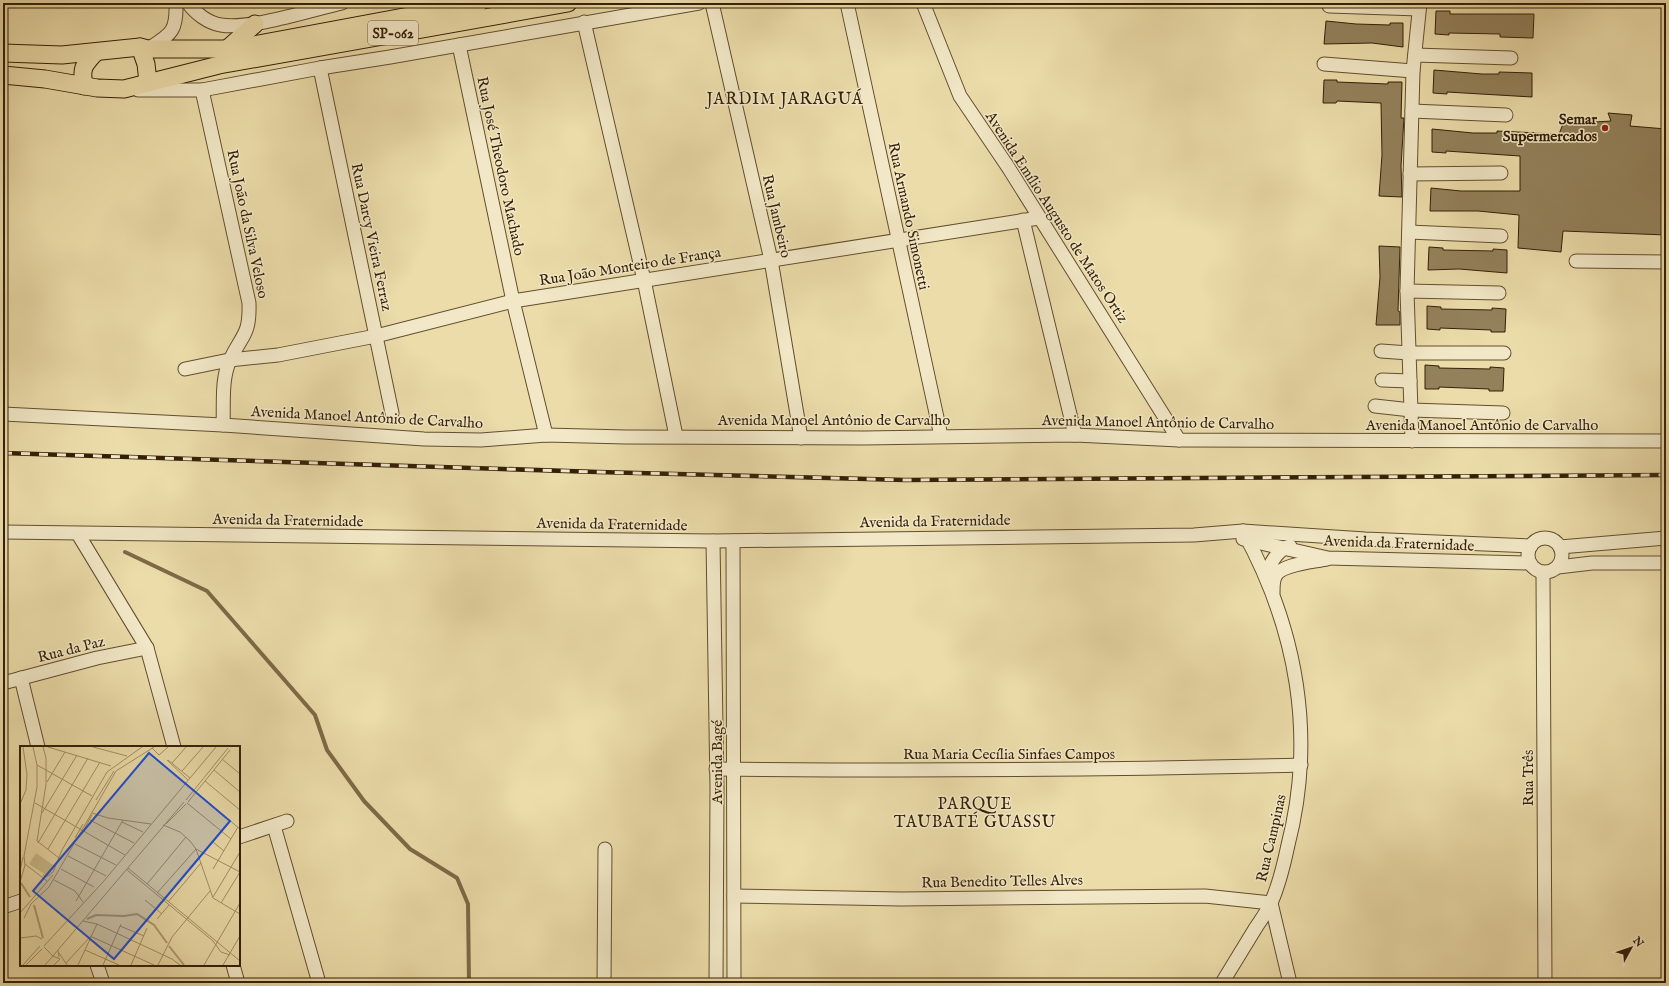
<svg xmlns="http://www.w3.org/2000/svg" width="1669" height="986" viewBox="0 0 1669 986" font-family="'IM FELL English',serif">
	<rect width="100%" height="100%" fill="#ebdca9"/>
	<filter id="stains"><feTurbulence type="fractalNoise" baseFrequency=".005" numOctaves="4"/><feColorMatrix values="0 0 0 0 .2 0 0 0 0 .09 0 0 0 0 .02 0 0 0 .5 -.17"/></filter>
	<radialGradient id="worn" r=".72"><stop offset=".6" stop-color="#630" stop-opacity="0"/><stop offset="1" stop-color="#630" stop-opacity=".3"/></radialGradient>
	<g fill="none" stroke-linecap="round" stroke-linejoin="round">
		<polyline stroke="#7d6a47" stroke-width="4" points="125,552 207,591 315,715 327,750 364,801 410,849 457,878 468,904 469,983"/>
	</g>
	<g fill="#93815b" stroke="#341f07">
		<polygon points="1436,11 1450,11 1450,14 1534,14 1533,38 1500,37 1500,34 1449,33 1449,35 1435,34"/>
		<polygon points="1326,21 1356,24 1390,25 1390,23 1403,23 1403,47 1372,43 1324,44"/>
		<polygon points="1434,70 1482,74 1499,74 1499,72 1532,73 1532,97 1447,92 1447,94 1433,93"/>
		<polygon points="1324,80 1337,80 1337,82 1388,84 1388,82 1402,82 1401,118 1404,118 1401,166 1402,197 1379,196 1382,155 1381,103 1337,101 1336,103 1323,103"/>
		<polygon points="1608,113 1632,115 1630,126 1666,129 1666,235 1563,231 1561,252 1518,248 1519,215 1478,211 1430,211 1431,188 1461,191 1520,191 1520,156 1446,151 1446,153 1432,152 1432,129 1473,133 1497,133 1497,131 1559,134 1563,124 1611,121"/>
		<polygon points="1379,246 1400,247 1398,311 1400,312 1400,325 1376,325 1380,277"/>
		<polygon points="1429,247 1443,248 1443,250 1493,251 1493,249 1507,250 1507,273 1459,269 1428,270"/>
		<polygon points="1427,306 1441,307 1441,309 1492,310 1492,308 1506,309 1505,332 1491,332 1491,330 1440,328 1440,330 1427,329"/>
		<polygon points="1425,365 1439,366 1439,368 1490,369 1490,367 1504,368 1503,391 1489,391 1489,389 1439,387 1439,389 1425,389"/>
	</g>
	<g fill="none" stroke-linecap="round" stroke-linejoin="round">
		<defs>
			<g id="minor">
				<path d="M188,3C195,13 208,23 221,25C250,30 311,10 342,3"/>
				<polyline points="712,3 771,260 801,438"/>
				<polyline points="847,3 941,436"/>
				<polyline points="923,3 960,96 1008,167 1179,440"/>
				<polyline points="1329,6 1419,9"/>
				<polyline points="584,22 644,280 676,436"/>
				<polyline points="459,45 513,301 546,435"/>
				<path d="M148,49C171,34 177,32 176,3"/>
				<polyline points="1415,55 1511,58"/>
				<polyline points="1324,64 1413,71"/>
				<polyline points="320,68 392,413"/>
				<polyline points="138,90 202,90 320,68 390,57 699,3"/>
				<path d="M202,90L249,303C250,336 242,334 230,360C221,379 224,404 223,425"/>
				<polyline points="1412,111 1506,115"/>
				<polyline points="1410,174 1501,173"/>
				<polyline points="1023,220 1075,435"/>
				<polyline points="1409,232 1501,236"/>
				<polyline points="1576,261 1666,262"/>
				<polyline points="1407,291 1499,293"/>
				<polyline points="1381,351 1409,353 1504,353"/>
				<polyline points="185,369 229,360 278,355 376,336 513,301 1039,218"/>
				<polyline points="1382,380 1410,381"/>
				<polyline points="1375,406 1411,410 1503,413"/>
				<polyline points="3,414 223,425 424,439 481,440 546,435 626,437 864,438 1075,435 1179,440 1666,441"/>
				<polyline points="1412,441 1407,291 1413,71 1420,3"/>
				<polyline points="3,532 713,541 1194,535 1243,531 1365,539 1531,546"/>
				<polyline points="78,534 147,648 174,747"/>
				<circle cx="1545" cy="555" r="17"/>
				<polyline points="1243,539 1328,558 1530,563"/>
				<polyline points="713,541 717,788 716,983"/>
				<polyline points="733,541 734,983"/>
				<polyline points="1560,547 1666,538"/>
				<polyline points="1558,567 1592,563 1666,563"/>
				<polyline points="1543,573 1545,983"/>
				<path d="M1265,575C1271,564 1276,550 1290,546"/>
				<path d="M1273,593C1273,588 1273,581 1275,577C1280,564 1314,562 1327,559"/>
				<polyline points="21,678 38,747"/>
				<polyline points="3,683 97,658 147,648"/>
				<path d="M716,769C911,771 1106,770 1301,765"/>
				<polyline points="274,826 319,983"/>
				<polyline points="239,837 287,821"/>
				<polyline points="734,896 901,899 1205,896 1271,903 1290,983"/>
				<polyline points="3,907 21,901"/>
				<polyline points="97,965 103,983"/>
				<polyline points="233,965 238,983"/>
				<polyline points="604,983 605,849"/>
				<path d="M1222,983C1233,965 1244,947 1255,929C1260,921 1267,912 1271,903C1279,885 1284,864 1288,845C1316,736 1297,629 1243,531"/>
			</g>
			<g id="major">
				<polyline points="140,47 146,64 148,82"/>
				<polyline points="227,49 255,24"/>
				<polyline points="3,53 62,55 140,47 148,49 227,49 254,45 479,3"/>
				<polyline points="3,75 45,79 97,88 124,89 219,65 568,3"/>
				<path d="M84,86C81,68 83,66 95,53"/>
			</g>
		</defs>
		<use href="#minor" stroke="#624e30" stroke-width="15"/>
		<use href="#major" stroke="#341f07" stroke-width="19"/>
		<use href="#minor" stroke="#f2e8c7" stroke-width="13"/>
		<use href="#major" stroke="#ebdca9" stroke-width="17"/>
		<defs>
			<polyline id="rail" points="3,453 598,472 905,480 1666,475"/>
		</defs>
		<use href="#rail" stroke="#341f07" stroke-width="4.5"/>
		<use href="#rail" stroke="#f2e8c7" stroke-width="3" stroke-dasharray="9" stroke-linecap="butt"/>
	</g>
	<circle fill="#8f2418" stroke="#f2e8c7" stroke-width="1.5" cx="1605" cy="128" r="4"/>
	<g text-anchor="middle" stroke-width="3" stroke-linejoin="round" paint-order="stroke">
		<rect fill="#f2e8c7" stroke="#6d5b41" stroke-width="1" x="368" y="21" width="50" height="24" rx="3"/>
		<g font-size="14" font-weight="bold" fill="#341f07">
			<text x="393" y="38">SP-062</text>
		</g>
		<g font-size="15" font-weight="bold" fill="#341f07" stroke="#f2e8c7" text-anchor="end">
			<text x="1597" y="124">Semar<tspan x="1597" dy="17">Supermercados</tspan></text>
		</g>
		<g font-size="15" fill="#341f07" stroke="#f2e8c7">
			<text transform="translate(501 166) rotate(78)" y="5">Rua José Theodoro Machado</text>
			<text transform="translate(777 216) rotate(77)" y="5">Rua Jambeiro</text>
			<text transform="translate(909 216) rotate(78)" y="5">Rua Armando Simonetti</text>
			<text transform="translate(1057 217) rotate(57)" y="5">Avenida Emílio Augusto de Matos Ortiz</text>
			<text transform="translate(248 224) rotate(78)" y="5">Rua João da Silva Veloso</text>
			<text transform="translate(372 237) rotate(78)" y="5">Rua Darcy Vieira Ferraz</text>
			<text transform="translate(630 266) rotate(-9)" y="5">Rua João Monteiro de França</text>
			<text transform="translate(367 417) rotate(3)" y="5">Avenida Manoel Antônio de Carvalho</text>
			<text x="834" y="425">Avenida Manoel Antônio de Carvalho</text>
			<text transform="translate(1158 422) rotate(1)" y="5">Avenida Manoel Antônio de Carvalho</text>
			<text x="1482" y="430">Avenida Manoel Antônio de Carvalho</text>
			<text transform="translate(288 520) rotate(1)" y="5">Avenida da Fraternidade</text>
			<text transform="translate(935 521) rotate(-1)" y="5">Avenida da Fraternidade</text>
			<text transform="translate(612 524) rotate(1)" y="5">Avenida da Fraternidade</text>
			<text transform="translate(1399 543) rotate(2)" y="5">Avenida da Fraternidade</text>
			<text transform="translate(71 649) rotate(-14)" y="5">Rua da Paz</text>
			<text x="1009" y="759">Rua Maria Cecília Sinfaes Campos</text>
			<text transform="translate(717 762) rotate(-90)" y="5">Avenida Bagé</text>
			<text transform="translate(1528 778) rotate(-90)" y="5">Rua Três</text>
			<text transform="translate(1271 838) rotate(-77)" y="5">Rua Campinas</text>
			<text transform="translate(1002 881) rotate(-1)" y="5">Rua Benedito Telles Alves</text>
		</g>
		<g font-size="16" letter-spacing="1" fill="#341f07" stroke="#f2e8c7">
			<text x="785" y="104">JARDIM JARAGUÁ</text>
			<text x="975" y="809">PARQUE<tspan x="975" dy="18">TAUBATÉ GUASSU</tspan></text>
		</g>
	</g>
	<g transform="translate(20 746)">
		<rect width="220" height="220" fill="#ebdca9"/>
		<path d="M16,107L33,119L26,129L9,118Z" fill="#ccbc8d"/>
		<path fill="none" stroke="#ad9c72" stroke-width="2" d="M1,137L10,151M14,159L23,192M67,173L76,169L104,170L117,168L134,179L147,197M149,200L164,219"/>
		<path fill="none" stroke="#a29068" stroke-width="1" d="M23,1L26,12V38L17,95L39,112M28,1L91,20M73,1L107,10M132,2L139,9L148,1M202,13L220,28M147,14L168,34M148,14L170,32M152,17L166,1M17,19L72,50M194,24L220,46M162,25L183,1M185,35L220,64M27,36L45,6M176,46L220,83M76,54L94,25M166,54L208,2M168,56L210,4M15,57L105,109M167,57L211,93M0,58L6,44L7,28L3,1M22,67L57,9M72,67L88,72L131,78M70,74L114,97M102,76L123,86M146,78L166,58M143,79L160,86L170,95L176,103L193,152L220,168M62,87L72,69M55,92L63,78M193,96L204,105M18,97L68,12M55,98L96,119M28,103L80,16M48,110L86,130M5,118L27,135M108,122L220,215M41,123L74,141M193,123L218,81M107,124L193,195L201,206L210,209M0,125L3,111M23,129L28,130L33,126L42,104L87,26L122,1M34,134L55,145L63,156M0,136L5,119L4,110L17,41V19L13,1M127,138L166,91M138,146L176,103L220,126L201,157M193,151L220,106M125,154L142,168M56,155L103,74M148,156L181,117M0,167L33,129M4,172L11,158L29,141L96,25L134,1M137,173L149,159M63,175L77,178L152,213L160,219M100,180L124,190M70,190L134,219M0,192L16,190L22,193M24,200L83,136L196,1M24,201L33,210L38,204L39,211M38,204L164,56M65,204L99,219M39,207L47,219M46,217L70,191M3,219L20,200M6,219L22,203M25,219L33,210L40,213L34,219M58,219L77,178M83,219L101,178M111,219L127,182M138,219L152,191L190,145M184,219L220,157M203,219L220,190"/>
		<path fill="#1d4ed8" fill-opacity="0.15" stroke="#1d4ed8" stroke-width="2" d="M129,7L210,75L94,213L13,145Z"/>
		<rect width="220" height="220" fill="none" stroke="#341f07" stroke-width="2"/>
	</g>
	<rect width="1669" height="986" fill="none" stroke="#ebdca9" stroke-width="16"/>
	<rect x="4" y="4" width="1661" height="978" fill="none" stroke="#341f07" stroke-width="2"/>
	<rect x="8" y="8" width="1653" height="970" fill="none" stroke="#341f07"/>
	<g transform="translate(1631 948) rotate(50)" stroke="#f2e8c7" stroke-width="3" paint-order="stroke">
	<path d="M0-3L7 15L0 10L-7 15Z" fill="#341f07"/>
	<text y="-6" font-size="11" font-weight="bold" text-anchor="middle" fill="#341f07">N</text>
	</g>
	<rect width="100%" height="100%" filter="url(#stains)"/>
	<rect width="100%" height="100%" fill="url(#worn)"/>
</svg>
